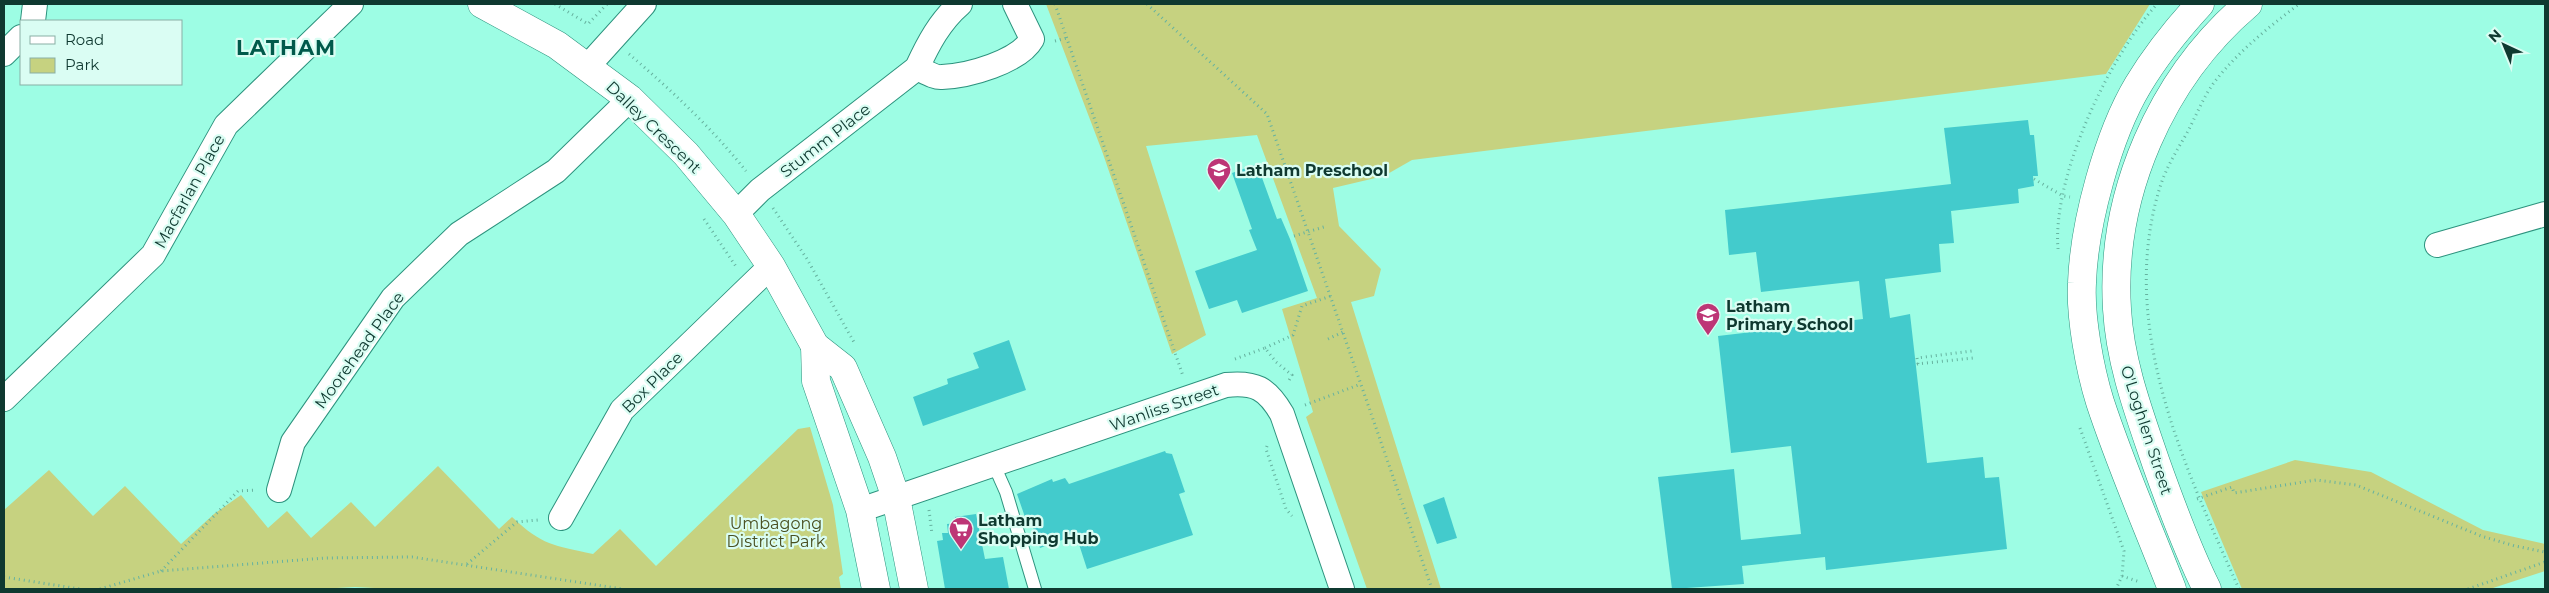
<svg xmlns="http://www.w3.org/2000/svg" width="2549" height="593" viewBox="0 0 2549 593" font-family="Montserrat,sans-serif">
	<rect width="100%" height="100%" fill="#9dfde4"/>
	<g fill="#c6d280">
		<polygon points="1046,4 2150,4 2106,74 1412,160 1384,176 1333,188 1339,226 1381,269 1374,296 1351,302 1441,589 1367,589 1306,417 1313,412 1282,309 1317,298 1257,135 1146,146 1206,335 1172,354 1102,151"/>
		<path d="M810,427L833,505L843,574L839,577L841,589H394L355,587L318,589H4V510L49,470L93,516L125,486L181,544L214,514L241,495L268,528L287,511L311,538L351,502L375,527L438,466L499,529L512,517C543,546 553,545 593,554L620,529L656,566L798,429Z"/>
		<polygon points="2295,460 2371,472 2483,530 2545,544 2545,571 2490,589 2242,589 2201,492"/>
	</g>
	<g fill="#43cbcc">
		<polygon points="2028,120 2030,135 2034,135 2038,176 2033,176 2034,186 2018,189 2019,203 1951,211 1954,243 1939,244 1941,272 1885,279 1890,318 1910,314 1927,463 1983,457 1985,478 1999,477 2007,549 1826,570 1825,557 1742,566 1744,584 1672,589 1658,477 1734,469 1741,540 1801,534 1791,446 1731,453 1718,336 1863,319 1859,281 1761,292 1756,252 1729,255 1725,210 1951,184 1944,128"/>
		<polygon points="1257,164 1277,219 1281,218 1290,239 1308,291 1242,313 1237,300 1209,309 1195,271 1257,250 1249,230 1252,229 1232,173"/>
		<polygon points="1009,340 1026,390 923,426 913,397 948,384 947,379 979,368 973,353"/>
		<polygon points="1165,451 1166,453 1172,454 1185,492 1179,494 1193,535 1087,569 1076,535 1040,548 1030,519 1026,520 1017,494 1052,479 1053,482 1065,478 1069,484"/>
		<polygon points="1444,497 1457,538 1437,544 1423,505"/>
		<polygon points="976,514 985,559 1003,557 1009,589 945,589 937,541 943,540 942,533 948,533 947,524 956,523 955,517"/>
	</g>
	<g fill="none" stroke-linecap="round" stroke-linejoin="round">
		<defs>
			<polyline id="lane" points="994,465 1006,492 1035,589"/>
			<g id="street">
				<polyline points="33,21 35,4"/>
				<polyline points="4,54 21,37"/>
				<polyline points="588,66 644,4"/>
				<path d="M917,68C924,71 935,78 942,77C968,76 1019,62 1032,39L1015,4"/>
				<path d="M736,214L760,190L917,68C928,44 940,21 960,4"/>
				<polyline points="2437,245 2545,214"/>
				<polyline points="4,399 153,255 226,125 351,4"/>
				<polyline points="279,490 293,442 393,298 459,234 556,171 630,99"/>
				<path d="M860,510L1226,385C1255,382 1267,388 1282,414L1342,589"/>
				<polyline points="561,518 622,410 771,266"/>
			</g>
			<g id="secondary">
				<polyline points="482,4 557,45 630,99 686,154 736,214 771,266 815,346 843,368 882,457 896,498 914,589"/>
				<polyline points="815,346 816,381 860,510 876,589"/>
				<path d="M2172,589C2148,527 2121,466 2100,402C2090,370 2080,317 2082,283C2084,224 2108,135 2138,85C2156,55 2177,29 2200,4"/>
				<path d="M2207,589C2187,549 2171,505 2156,463C2139,413 2120,363 2117,309C2110,195 2161,78 2248,4"/>
			</g>
		</defs>
		<use href="#lane" stroke="#2d937e" stroke-width="14"/>
		<use href="#street" stroke="#2d937e" stroke-width="26"/>
		<use href="#secondary" stroke="#2d937e" stroke-width="29"/>
		<g stroke="#66b29f" stroke-width="3" stroke-dasharray="1 4" stroke-linecap="butt">
			<polyline points="555,4 588,24 607,4"/>
			<polyline points="1055,4 1183,376"/>
			<polyline points="1147,4 1267,114 1432,589"/>
			<polyline points="1055,41 1067,38"/>
			<path d="M629,54C671,90 711,127 746,171"/>
			<polyline points="2034,179 2063,196 2070,197"/>
			<polyline points="773,208 807,259 855,344"/>
			<polyline points="704,219 737,268"/>
			<polyline points="1294,236 1327,226"/>
			<path d="M2058,249C2052,177 2109,57 2157,4"/>
			<polyline points="1328,339 1343,332"/>
			<polyline points="1265,348 1293,335 1302,306 1331,296"/>
			<polyline points="1235,359 1265,348 1276,362 1292,375 1288,382"/>
			<polyline points="1917,364 1973,358"/>
			<polyline points="1918,364 1917,358 1972,351"/>
			<polyline points="1305,405 1361,384"/>
			<polyline points="2080,428 2124,551 2122,576 2116,589"/>
			<polyline points="1267,446 1266,449 1286,509 1292,516"/>
			<polyline points="2197,499 2232,487 2234,493 2316,480 2356,485 2481,536 2515,546 2545,552"/>
			<polyline points="929,510 932,534"/>
			<polyline points="467,564 517,522 538,520"/>
			<polyline points="161,571 238,491 256,490"/>
			<polyline points="2122,576 2140,582"/>
			<polyline points="4,577 80,589"/>
			<polyline points="100,589 161,571 325,558 412,557 623,589"/>
			<path d="M2239,589C2184,465 2117,325 2160,187C2166,168 2177,150 2187,133C2196,116 2204,95 2216,80C2240,50 2269,27 2299,4"/>
			<polyline points="2468,589 2545,562"/>
		</g>
		<use href="#lane" stroke="#fff" stroke-width="12"/>
		<use href="#street" stroke="#fff" stroke-width="24"/>
		<use href="#secondary" stroke="#fff" stroke-width="28"/>
	</g>
	<defs>
		<symbol id="school-pin" viewBox="-11 -11 22 30"><path d="M0 17L-7.5 6A9.5 9.5 0 1 1 7.5 6Z" fill="#bd3676" stroke="#dafdf3"/><path d="M0-5L7-2L0 1L-7-2ZM-4 1L0 2.5L4 1V4Q0 6-4 4Z" fill="#fff"/></symbol>
		<symbol id="supermarket-pin" viewBox="-11 -11 22 30"><path d="M0 17L-7.5 6A9.5 9.5 0 1 1 7.5 6Z" fill="#bd3676" stroke="#dafdf3"/><path d="M-6-5.5h2.5l.6 2H6L4.5 2H-2.5L-4.4-4H-6ZM-1.5 3.2a1.3 1.3 0 1 0 .1 0ZM3 3.2a1.3 1.3 0 1 0 .1 0Z" fill="#fff"/></symbol>
	</defs>
	<g fill-rule="evenodd">
		<use href="#school-pin" x="1205" y="156" width="28" height="38"/>
		<use href="#school-pin" x="1694" y="301" width="28" height="38"/>
		<use href="#supermarket-pin" x="947" y="515" width="28" height="38"/>
	</g>
	<g text-anchor="middle" stroke-width="4.5" stroke-linejoin="round" paint-order="stroke">
		<g font-size="16" fill="#0f3930" stroke="#dafdf3">
			<text transform="translate(654 127) rotate(44)" y="6">Dalley Crescent</text>
			<text transform="translate(825 140) rotate(-38)" y="6">Stumm Place</text>
			<text transform="translate(189 191) rotate(-61)" y="6">Macfarlan Place</text>
			<text transform="translate(359 350) rotate(-54)" y="6">Moorehead Place</text>
			<text transform="translate(652 382) rotate(-45)" y="6">Box Place</text>
			<text transform="translate(1164 407) rotate(-19)" y="6">Wanliss Street</text>
			<text transform="translate(2147 430) rotate(72)" y="6">O'Loghlen Street</text>
		</g>
		<g font-size="16" font-weight="bold" fill="#0f3930" stroke="#dafdf3" text-anchor="start">
			<text x="1236" y="176">Latham Preschool</text>
			<text x="1726" y="312">Latham<tspan x="1726" dy="18">Primary School</tspan></text>
			<text x="978" y="526">Latham<tspan x="978" dy="18">Shopping Hub</tspan></text>
		</g>
		<g font-size="16" fill="#494f20" stroke="#dafdf3">
			<text x="776" y="529">Umbagong<tspan x="776" dy="18">District Park</tspan></text>
		</g>
		<g font-size="21" font-weight="bold" letter-spacing="1" fill="#015a4b" stroke="#dafdf3">
			<text x="286" y="55">LATHAM</text>
		</g>
	</g>
	<rect width="2549" height="593" fill="none" stroke="#0f3930" stroke-width="10"/>
	<rect x="20" y="20" width="162" height="65" fill="#dafdf3" stroke="#89afa5"/>
	<rect x="30" y="36" width="25" height="8" fill="#ffffff" stroke="#89afa5"/>
	<text x="65" y="45" font-size="15" fill="#0f3930">Road</text>
	<rect x="30" y="58" width="25" height="15" fill="#c6d280" stroke="#89afa5"/>
	<text x="65" y="70" font-size="15" fill="#0f3930">Park</text>
	<g transform="translate(2504 45) rotate(316)" stroke="#dafdf3" stroke-width="4" paint-order="stroke">
	<path d="M0-4L9 19L0 12L-9 19Z" fill="#0f3930"/>
	<text y="-8" font-size="14" font-weight="bold" text-anchor="middle" fill="#0f3930">N</text>
	</g>
</svg>
